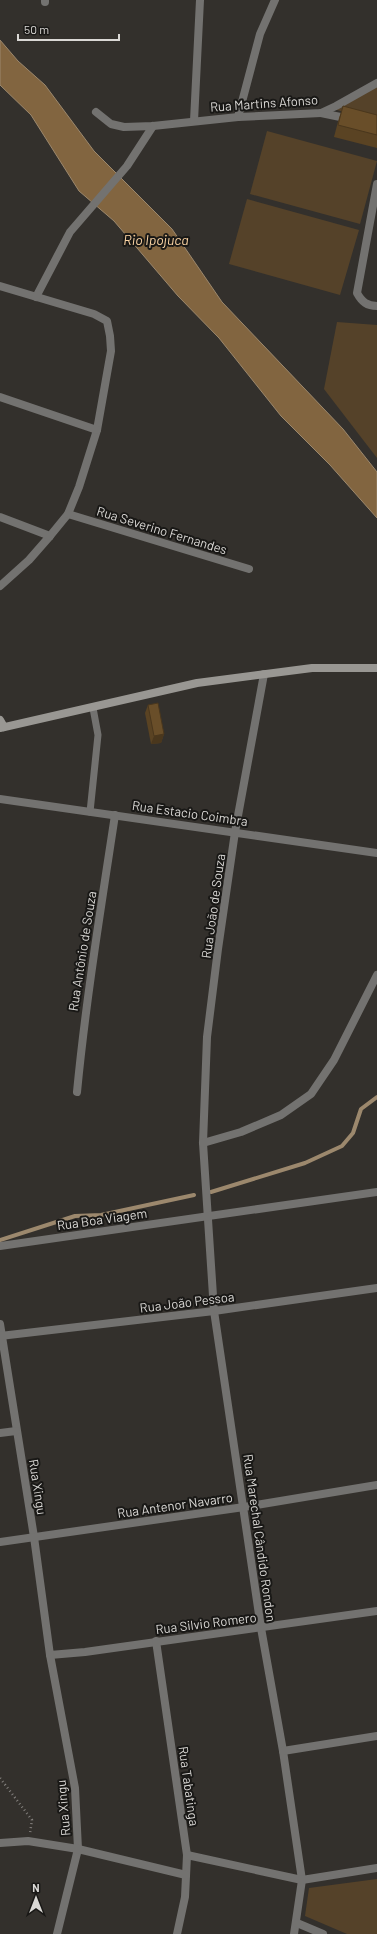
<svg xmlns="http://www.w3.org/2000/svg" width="377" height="1934" viewBox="0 0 377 1934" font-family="Barlow,sans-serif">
	<rect width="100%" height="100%" fill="#33302c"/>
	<g fill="#554229">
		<polygon points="377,85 377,122 334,109"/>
		<polygon points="267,131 377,161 360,224 250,194"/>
		<polygon points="247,199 359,230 340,295 229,264"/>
		<polygon points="337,322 377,325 377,458 324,389"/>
		<polygon points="377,1879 377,1934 347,1934 305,1916 309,1888"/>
	</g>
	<polygon fill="#826540" stroke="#9c886d" points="0,40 18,61 45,85 94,151 172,229 222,302 343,429 377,472 377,518 330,465 281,416 219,338 178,296 114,221 79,191 31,115 0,85"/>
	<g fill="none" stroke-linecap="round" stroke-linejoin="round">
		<g stroke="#9c886d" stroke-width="4">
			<polyline points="211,1192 305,1163 342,1146 353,1133 361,1109 377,1097"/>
			<polyline points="0,1240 75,1216 101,1215 194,1195"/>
		</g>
		<polyline stroke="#84817e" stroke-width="2.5" stroke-dasharray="1 3" stroke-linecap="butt" points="0,1778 32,1820 30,1833"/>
		<polyline stroke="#737270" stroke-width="7" points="90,812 98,735 93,708"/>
		<g stroke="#737270" stroke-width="8">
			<polyline points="45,2 45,0"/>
			<polyline points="96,112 111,124 124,127 153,126 238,117 321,113 336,106 377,83"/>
			<polyline points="321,113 350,119"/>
			<polyline points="238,117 260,34 275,0"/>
			<polyline points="194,121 200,0"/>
			<path d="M377,184L357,293C362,302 367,306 377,306"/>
			<polyline points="0,286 94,314 107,321 110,336 111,351 97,430 79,487 68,514 50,536 29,560 0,586"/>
			<polyline points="36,297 70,232 127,166 153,126"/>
			<polyline points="0,397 97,430"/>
			<polyline points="68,514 249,569"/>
			<polyline points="0,517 50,536"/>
			<polyline points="264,674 235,832 218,949 207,1037 203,1143 214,1311 261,1628 283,1751 302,1880 294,1934"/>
			<polyline points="0,799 377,853"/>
			<path d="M77,1092C86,999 101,907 115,815"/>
			<polyline points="203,1143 241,1132 281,1115 311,1094 334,1060 377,975"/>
			<polyline points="0,1246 377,1192"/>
			<polyline points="0,1324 34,1537 50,1655 85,1652 377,1611"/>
			<polyline points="0,1336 214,1311 377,1288"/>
			<polyline points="0,1433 16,1431"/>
			<polyline points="0,1542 244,1507 377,1485"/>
			<polyline points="156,1641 187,1855 185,1897 177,1934"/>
			<polyline points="50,1655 75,1788 78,1849 57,1934"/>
			<polyline points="283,1751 377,1736"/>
			<polyline points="0,1843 28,1841 78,1849 186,1875"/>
			<polyline points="187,1855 302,1880 377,1868"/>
			<polyline points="297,1923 323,1934"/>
		</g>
		<g stroke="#999793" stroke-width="8">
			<polyline points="0,720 4,727"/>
			<polyline points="0,728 197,683 312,668 377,668"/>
		</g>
	</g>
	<g fill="#5a4323">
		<polygon points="343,106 377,115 377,148 334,137 339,118"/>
		<polygon points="148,705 164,734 161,743 151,744 145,713"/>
	</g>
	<polygon fill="#4a371d" points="164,734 161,743 151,744 154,736"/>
	<g fill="#694e29" stroke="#4a371d">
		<polygon points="343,106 377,115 377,135 338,125"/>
		<polygon points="158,703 164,734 154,736 148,705"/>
	</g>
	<g text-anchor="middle" stroke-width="4" stroke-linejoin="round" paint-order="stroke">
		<g font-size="13" fill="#dad8d5" stroke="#191816">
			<text transform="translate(264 103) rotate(-4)" y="5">Rua Martins Afonso</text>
			<text transform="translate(162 530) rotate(17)" y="5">Rua Severino Fernandes</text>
			<text transform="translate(190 813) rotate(8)" y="5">Rua Estacio Coimbra</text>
			<text transform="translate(213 906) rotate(-82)" y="5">Rua João de Souza</text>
			<text transform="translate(82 951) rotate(-81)" y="5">Rua Antônio de Souza</text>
			<text transform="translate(102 1219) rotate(-8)" y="5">Rua Boa Viagem</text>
			<text transform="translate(187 1302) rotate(-7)" y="5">Rua João Pessoa</text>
			<text transform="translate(38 1487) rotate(81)" y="5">Rua Xingu</text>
			<text transform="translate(175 1505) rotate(-8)" y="5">Rua Antenor Navarro</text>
			<text transform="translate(260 1538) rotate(82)" y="5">Rua Marechal Cândido Rondon</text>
			<text transform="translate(206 1623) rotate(-7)" y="5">Rua Silvio Romero</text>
			<text transform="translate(189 1786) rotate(82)" y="5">Rua Tabatinga</text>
			<text transform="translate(63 1808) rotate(-95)" y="5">Rua Xingu</text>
		</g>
		<g font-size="14" font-style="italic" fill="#fbd4a4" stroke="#191816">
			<text x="156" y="245">Rio Ipojuca</text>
		</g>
	</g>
	<g transform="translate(36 1898)" stroke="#191816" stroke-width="3" paint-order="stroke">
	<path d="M0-3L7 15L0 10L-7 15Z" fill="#dad8d5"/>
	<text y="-6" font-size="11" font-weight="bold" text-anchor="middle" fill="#dad8d5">N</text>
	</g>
	<path d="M18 34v6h101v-6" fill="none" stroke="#dad8d5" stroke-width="2"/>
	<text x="24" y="34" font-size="12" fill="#dad8d5" stroke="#191816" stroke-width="3" paint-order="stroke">50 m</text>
</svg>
